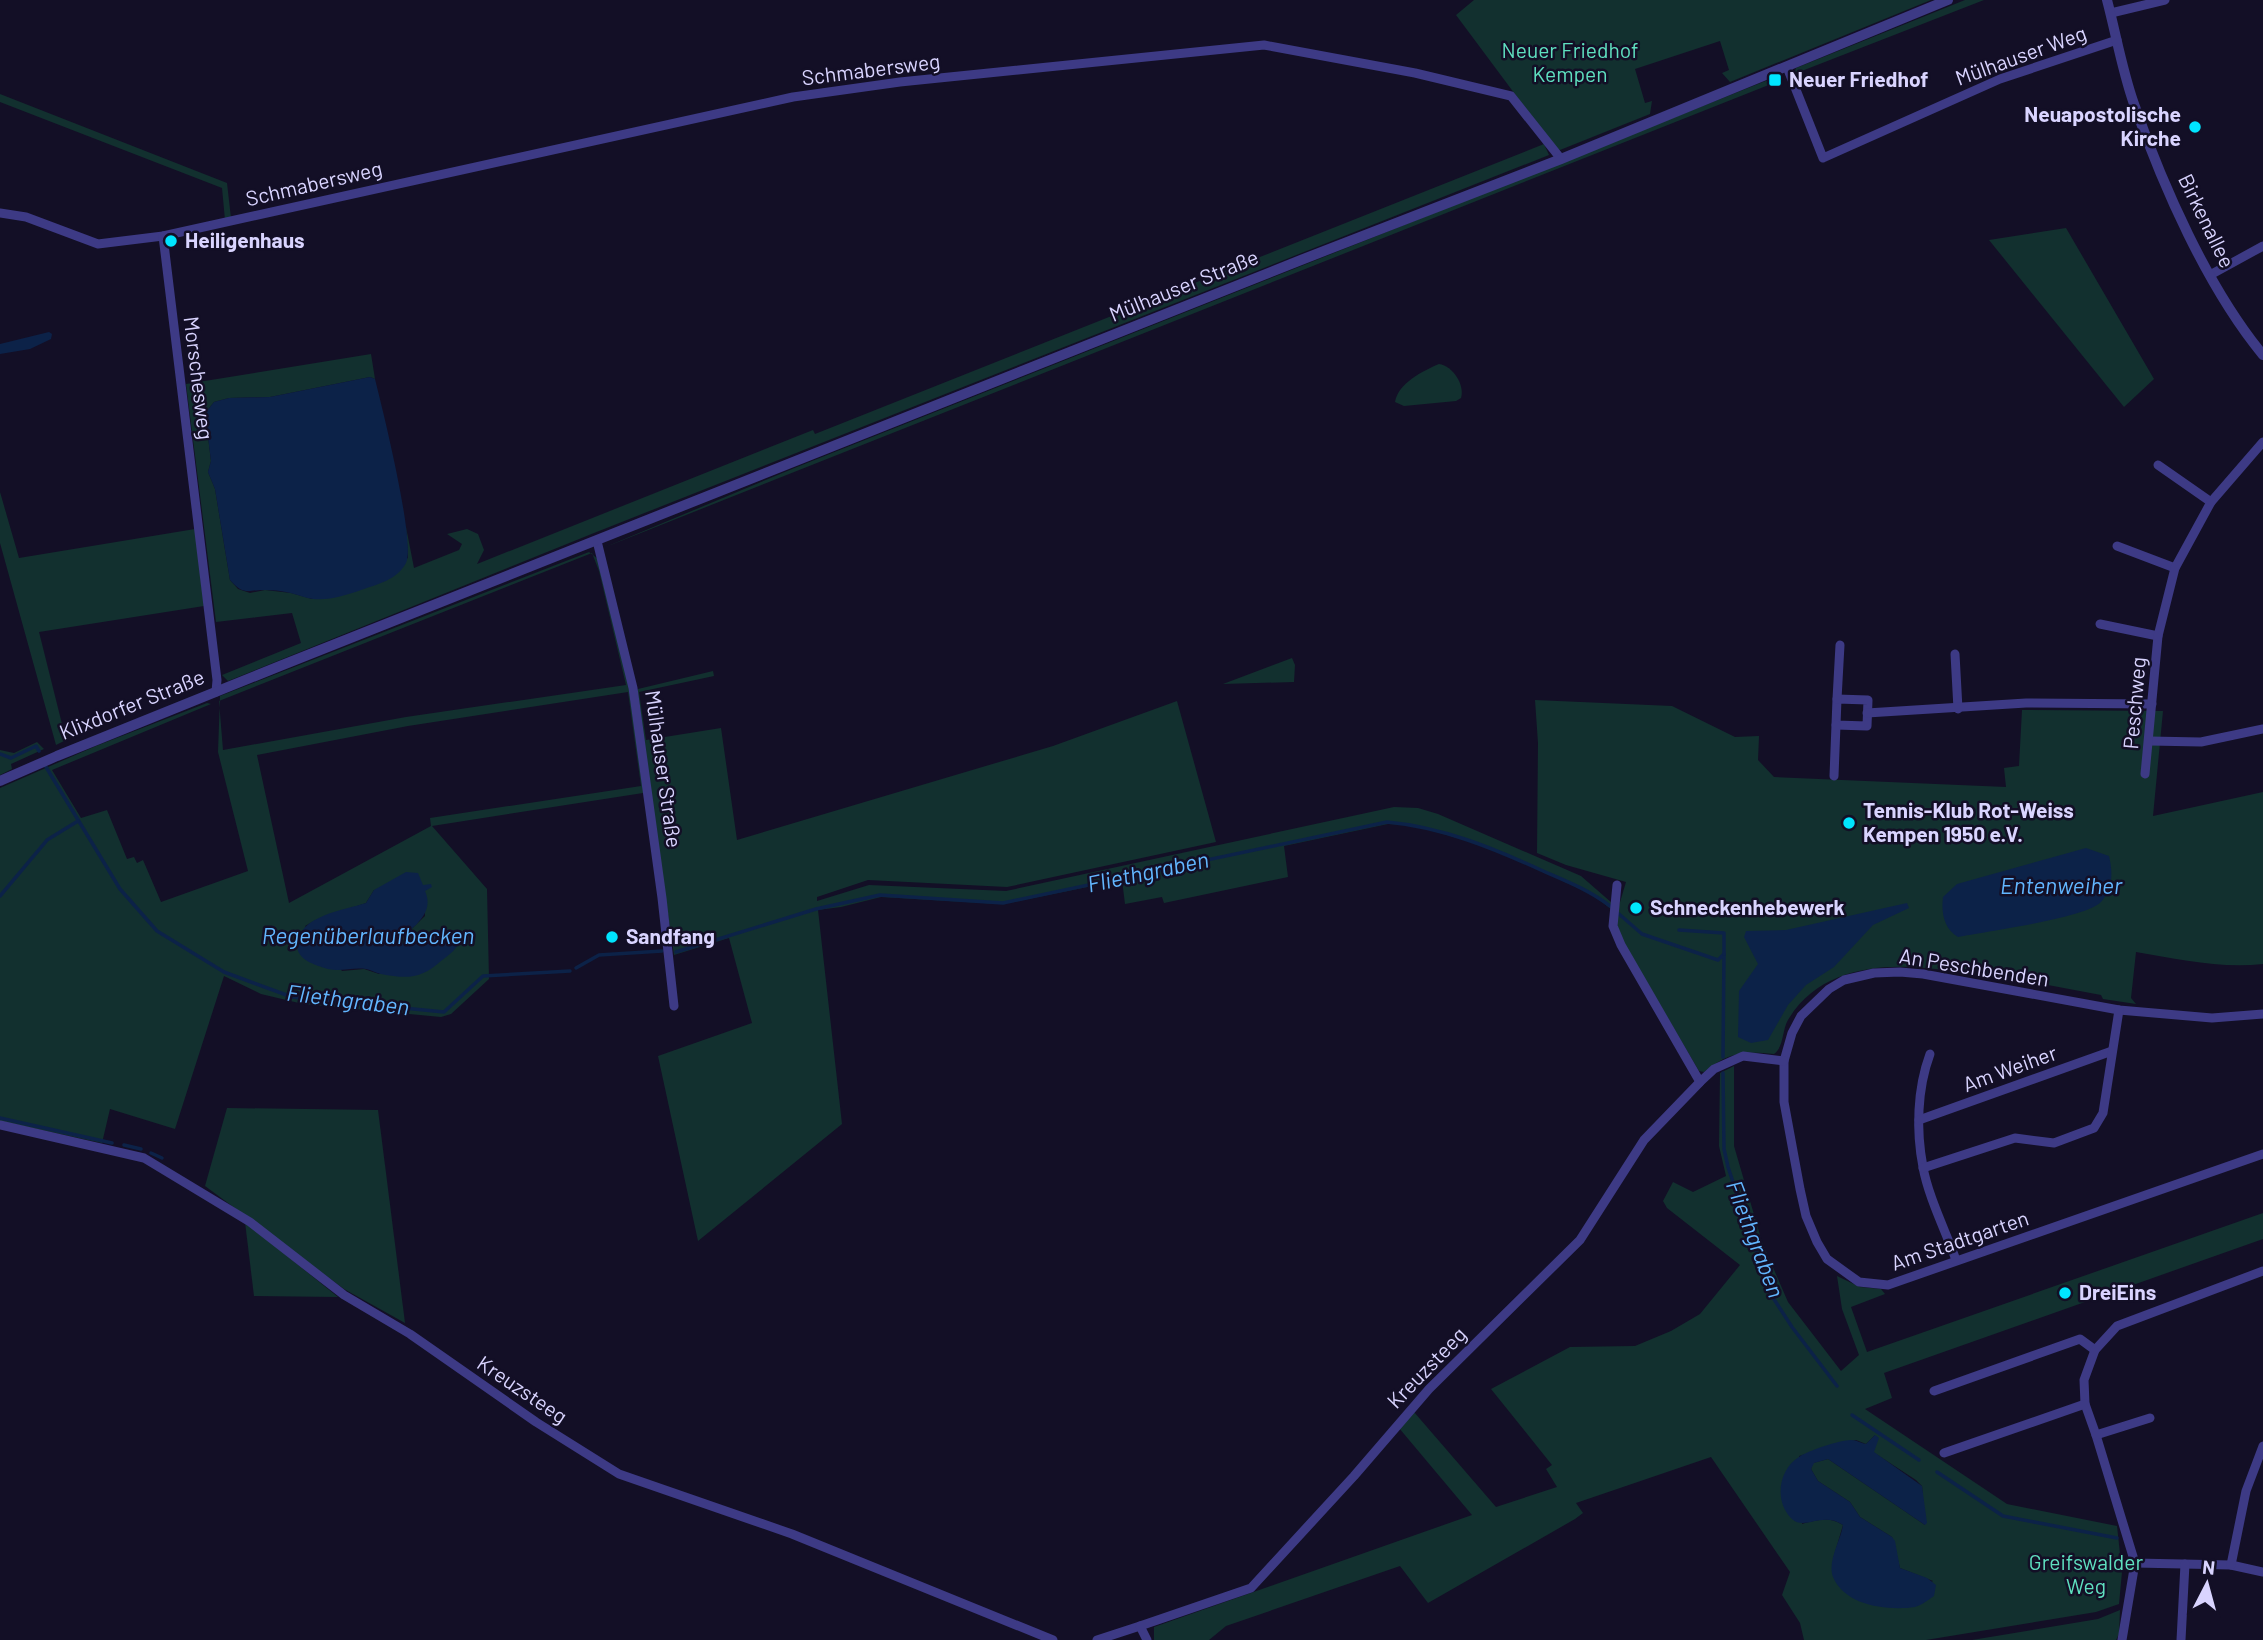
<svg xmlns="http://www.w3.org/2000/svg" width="2263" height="1640" viewBox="0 0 2263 1640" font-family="Barlow,sans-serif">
	<rect width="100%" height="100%" fill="#130f26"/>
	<g fill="#12302f" fill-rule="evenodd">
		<polygon points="1474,0 1931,0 1730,82 1722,73 1729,70 1720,41 1635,69 1645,103 1652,101 1650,114 1560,150 1555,148 1456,15"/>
		<polygon points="1965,0 1984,0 1794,74 1796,68"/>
		<polygon points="1773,78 1781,80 603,548 797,467"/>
		<polygon points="0,94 227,183 231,218 225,220 222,188 0,102"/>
		<polygon points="1544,144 1549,155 594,533 228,681 222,675 301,643 292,613 216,622 186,384 371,354 375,379 370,377 270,397 229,398 214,402 207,411 206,420 211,461 208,472 215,489 230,580 238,589 250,593 265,590 291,593 312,599 408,558 406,527 414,568 459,550 462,544 447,534 467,529 478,534 484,550 477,564 813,430 815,434"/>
		<polygon points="2066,228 2154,379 2124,407 1989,240"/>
		<path d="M1439,364C1453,366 1465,385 1461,398L1456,401L1404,406L1395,402C1398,383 1423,371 1439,364Z"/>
		<polygon points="0,492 19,558 195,529 204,606 39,632 66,740 56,745 0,543"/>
		<path d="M589,552L598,559L630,691L644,785L643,793L432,826L487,889L489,979L451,1014L441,1017L303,1004L261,994L224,976L175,1129L110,1109L102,1143L0,1121V788L96,746L207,703L211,704L52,770L81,818L107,810L127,859L134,857L137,863L143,860L161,902L248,871L218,752L220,696ZM592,553L599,571L626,685L406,717L223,750L219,701ZM628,692L641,786L430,818L431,826L289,903L257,755L408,726ZM423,885L425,916L400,940L401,945L428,932L454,930L379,974L364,969L342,971L305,926L316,920L366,903L374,890Z"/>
		<polygon points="1292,658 1295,665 1294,682 1223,684"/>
		<polygon points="713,671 714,676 639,692 646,740 721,728 737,840 1053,746 1177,701 1216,842 1007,887 868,880 817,897 817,901 869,885 1006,891 1394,807 1418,808 1438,814 1581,876 1612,903 1611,909 1593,895 1492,848 1412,825 1388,824 1284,846 1288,877 1164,903 1162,897 1125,904 1122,880 1014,902 999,904 881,897 841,907 818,910 842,1124 698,1241 658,1056 752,1023 729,938 674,955 636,697 638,689"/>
		<path d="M1535,700L1672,706L1735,737L1759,736L1758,760L1774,777L2006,787L2004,768L2019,766L2022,710L2163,711L2153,816L2263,792V964C2221,969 2178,959 2136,952L2131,998L2136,1004L2103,999L2101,995L1953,967L1950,971C1892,962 1822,963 1788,1020C1782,1030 1784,1047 1774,1054C1743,1051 1729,1052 1704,1072L1699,1071L1623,942L1615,919L1626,882L1566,865L1537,853L1538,743Z"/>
		<polygon points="37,742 44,749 11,764 12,769 0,775 0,750 14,753"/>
		<path d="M1734,1066V1146L1762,1242L1788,1302L1841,1371L1859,1355L1842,1309L1837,1276L1860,1287L1881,1289L1885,1294L1851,1307L1867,1352L2263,1213V1239L1884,1373L1892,1398L1865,1409L2007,1504L2117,1526L2122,1572L2119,1604L2096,1612L1926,1640H1804L1800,1623L1782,1595L1790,1572L1711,1457L1576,1503L1583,1513L1575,1519L1428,1603L1400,1566L1226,1626L1209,1640H1154V1627L1472,1515L1399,1428L1414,1412L1496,1507L1557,1487L1546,1469L1552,1465L1491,1389L1570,1347L1635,1346L1671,1331L1700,1314L1740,1265L1667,1208L1663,1201L1673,1182L1693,1192L1726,1176L1719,1146L1720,1073ZM1875,1435L1873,1452L1916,1480L1922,1486L1925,1525L1828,1459L1813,1463L1811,1469L1818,1481L1850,1502L1860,1517L1892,1537L1900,1568L1933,1581L1896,1607H1887L1833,1559L1843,1525C1829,1516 1817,1520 1802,1524L1799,1456L1856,1440L1866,1444Z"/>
		<polygon points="227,1108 378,1110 405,1323 344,1289 205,1186"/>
		<polygon points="245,1222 338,1297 254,1296"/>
		<polygon points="2120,1610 2119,1634 2116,1640 1972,1640 2098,1619"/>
	</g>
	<g fill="#0c2248">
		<polygon points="49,332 52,334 51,339 30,349 0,354 0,344"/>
		<path d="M370,377L375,379C382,407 416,543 406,563C397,580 378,584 361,590C344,596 322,603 304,597C292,593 280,590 267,590C248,589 245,597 230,580L215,489L208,472L211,461L206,420L207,411L214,402L229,398L270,397Z"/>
		<path d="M2086,848L2109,856C2113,873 2113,888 2101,902C2086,918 1984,932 1958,937C1944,929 1941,913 1943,897L1957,884Z"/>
		<path d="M406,872L418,873L423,885L431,884L432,887L425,891C435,913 414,926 400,940L401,944C420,939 435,923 458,932L461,937C458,949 450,954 441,961C421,979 407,979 381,974C376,973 371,970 366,969C353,967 341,972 328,969C315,965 297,960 297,945C298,916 344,910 366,903L374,890Z"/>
		<polygon points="1907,903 1909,908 1873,925 1834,967 1806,985 1788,1005 1768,1040 1751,1043 1738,1037 1739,991 1758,964 1744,937 1746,931 1786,930"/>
		<path d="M1875,1435L1879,1438L1874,1452L1922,1486L1927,1523L1925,1525L1828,1459L1814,1463L1811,1469L1818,1481L1850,1502L1860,1517L1892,1537L1895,1541L1900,1568L1927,1578L1936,1585L1934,1596C1928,1600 1922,1605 1915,1607C1888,1611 1845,1606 1833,1577C1827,1561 1841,1540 1843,1525C1822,1511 1805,1531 1792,1519C1774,1502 1778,1470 1799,1457C1807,1451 1840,1440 1851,1440C1857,1440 1860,1443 1866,1444Z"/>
	</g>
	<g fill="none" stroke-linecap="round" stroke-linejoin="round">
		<g stroke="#0c2248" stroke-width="3.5">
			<polyline points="0,754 11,758 36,746 39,751"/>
			<polyline points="46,767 120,889 157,931 224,972 292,997 444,1012 483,976 570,971"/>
			<polyline points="0,896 47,840 78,821"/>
			<polyline points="1619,914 1642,934 1718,960 1724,954 1723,1057"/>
			<polyline points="1679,930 1724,933 1724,954"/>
			<path d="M676,952L816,909L880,895L1003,903L1387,822C1442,827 1493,848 1543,871C1566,881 1589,890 1610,906"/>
			<polyline points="576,968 599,955 662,951"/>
			<polyline points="1723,1073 1724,1149 1728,1167 1770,1293 1792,1327 1837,1386"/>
			<polyline points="0,1118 112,1143"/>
			<polyline points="124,1145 141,1149"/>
			<polyline points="151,1153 162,1158"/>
			<polyline points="1852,1415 1919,1460"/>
			<polyline points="1937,1472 2003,1516 2117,1538"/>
		</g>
		<g stroke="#3d3a85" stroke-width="9">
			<polyline points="2111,13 2165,0"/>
			<polyline points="1787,67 1823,158 2000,79 2117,40"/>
			<polyline points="0,213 26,217 98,244 163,236 793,97 900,82 1264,45 1415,73 1511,96 1561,159"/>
			<polyline points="163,236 217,680 216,692"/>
			<polyline points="2210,275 2263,246"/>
			<polyline points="2158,465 2211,502"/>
			<polyline points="597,541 633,688 662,898 674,1006"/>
			<polyline points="2117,546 2175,568"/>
			<polyline points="2100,624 2158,636"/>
			<polyline points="1955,654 1958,709"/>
			<polygon points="1837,699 1868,700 1867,726 1836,725"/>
			<polyline points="1837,699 1840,645"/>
			<polyline points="1867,713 2026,703 2152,704"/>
			<polyline points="2150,741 2201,742 2263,729"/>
			<polyline points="2145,774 2158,636 2175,568 2211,502 2263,442"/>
			<polyline points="1834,776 1836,725"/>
			<polyline points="1617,885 1613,926 1621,945 1700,1082"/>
			<polyline points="2263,1014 2212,1018 2119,1010 1923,974 1900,972 1874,973 1844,980 1829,989 1801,1016 1792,1033 1784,1061 1784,1102 1800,1189 1806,1216 1817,1242 1827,1259 1859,1282 1888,1285 2263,1154"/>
			<path d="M1930,1054C1917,1089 1916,1131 1923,1167C1928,1196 1946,1232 1956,1260"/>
			<polyline points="1919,1120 2112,1051"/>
			<polyline points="0,1125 144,1158 250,1222 344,1295 410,1334 536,1422 619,1474 792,1534 1053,1640"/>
			<polyline points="1923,1168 2015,1138 2054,1143 2094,1128 2103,1113 2119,1010"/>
			<polyline points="1934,1391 2080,1339 2095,1350"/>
			<polyline points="2085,1404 2084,1380 2095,1350 2117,1326 2263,1271"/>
			<polyline points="2096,1435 2135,1563 2122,1640"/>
			<polyline points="1944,1453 2085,1404 2096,1435 2150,1418"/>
			<polyline points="2135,1563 2231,1565 2263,1572"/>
			<polyline points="2231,1565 2246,1491 2263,1446"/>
			<polyline points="1097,1640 1140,1626"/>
			<polyline points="1147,1640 1140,1626 1251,1588 1354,1476 1429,1389 1580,1240 1644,1140 1700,1082 1714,1069 1743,1056 1784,1061"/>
			<polyline points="2181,1640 2185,1564"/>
		</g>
		<g stroke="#3d3a85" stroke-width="10">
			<path d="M2107,0C2116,34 2122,70 2134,104C2163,186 2207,287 2263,355"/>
			<polyline points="0,781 57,756 280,666 1301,260 1561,159 1948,0"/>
		</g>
	</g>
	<g fill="#00e5ff" stroke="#130f26" stroke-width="2.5">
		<rect x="1768" y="73" width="14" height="14" rx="3.5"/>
		<circle cx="2195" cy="127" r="7"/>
		<circle cx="171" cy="241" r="7"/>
		<circle cx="1849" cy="823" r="7"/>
		<circle cx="1636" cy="908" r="7"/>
		<circle cx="612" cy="937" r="7"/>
		<circle cx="2065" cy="1293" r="7"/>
	</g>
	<g text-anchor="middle" stroke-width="5" stroke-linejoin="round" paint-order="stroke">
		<g font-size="21" fill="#5fe0c0" stroke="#130f26">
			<text x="1570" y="58">Neuer Friedhof<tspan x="1570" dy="24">Kempen</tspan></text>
			<text x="2086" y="1570">Greifswalder<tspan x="2086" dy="24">Weg</tspan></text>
		</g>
		<g font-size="21" fill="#d9d4ff" stroke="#130f26">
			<text transform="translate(2021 56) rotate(-20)" y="7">Mülhauser Weg</text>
			<text transform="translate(871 70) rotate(-7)" y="7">Schmabersweg</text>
			<text transform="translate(314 184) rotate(-13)" y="7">Schmabersweg</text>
			<text transform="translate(2206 221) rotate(64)" y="7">Birkenallee</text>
			<text transform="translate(1184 286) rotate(-22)" y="7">Mülhauser Straße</text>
			<text transform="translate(198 378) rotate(83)" y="7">Morschesweg</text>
			<text transform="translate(2135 703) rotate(-85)" y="7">Peschweg</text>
			<text transform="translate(132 705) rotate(-22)" y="7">Klixdorfer Straße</text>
			<text transform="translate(663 769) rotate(82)" y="7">Mülhauser Straße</text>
			<text transform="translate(1974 968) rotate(9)" y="7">An Peschbenden</text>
			<text transform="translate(2010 1069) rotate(-20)" y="7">Am Weiher</text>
			<text transform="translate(1960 1241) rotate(-19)" y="7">Am Stadtgarten</text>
			<text transform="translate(1427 1368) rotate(-46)" y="7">Kreuzsteeg</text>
			<text transform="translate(522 1390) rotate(34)" y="7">Kreuzsteeg</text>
		</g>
		<g font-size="21" font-weight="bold" fill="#d9d4ff" stroke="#130f26" text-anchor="start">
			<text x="1789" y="87">Neuer Friedhof</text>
			<text x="2181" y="122" text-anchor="end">Neuapostolische<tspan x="2181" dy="24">Kirche</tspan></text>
			<text x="185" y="248">Heiligenhaus</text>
			<text x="1863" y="818">Tennis-Klub Rot-Weiss<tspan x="1863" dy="24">Kempen 1950 e.V.</tspan></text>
			<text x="1650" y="915">Schneckenhebewerk</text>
			<text x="626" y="944">Sandfang</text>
			<text x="2079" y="1300">DreiEins</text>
		</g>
		<g font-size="23" font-style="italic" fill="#62b6ff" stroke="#130f26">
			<text transform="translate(1148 872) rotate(-12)" y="8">Fliethgraben</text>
			<text x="2061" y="894">Entenweiher</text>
			<text x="368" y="944">Regenüberlaufbecken</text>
			<text transform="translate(348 1000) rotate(7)" y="8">Fliethgraben</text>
			<text transform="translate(1755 1239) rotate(69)" y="8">Fliethgraben</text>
		</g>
	</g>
	<g transform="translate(2207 1584) rotate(6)" stroke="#130f26" stroke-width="5" paint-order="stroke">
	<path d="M0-5L12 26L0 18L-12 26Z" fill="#d9d4ff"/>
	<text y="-10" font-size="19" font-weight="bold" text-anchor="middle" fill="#d9d4ff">N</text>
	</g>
</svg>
